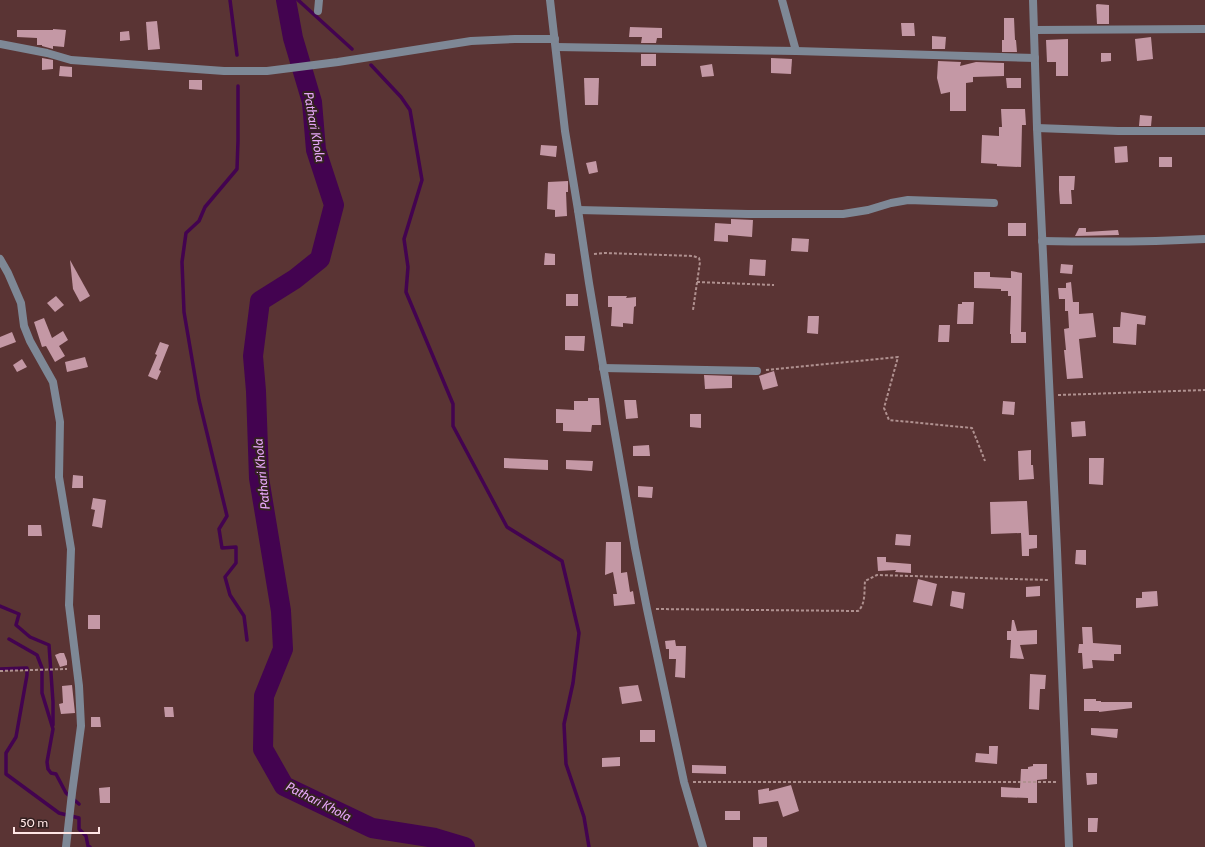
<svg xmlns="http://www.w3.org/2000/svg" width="1205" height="847" viewBox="0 0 1205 847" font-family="Cabin,sans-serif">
	<rect width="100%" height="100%" fill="#5a3434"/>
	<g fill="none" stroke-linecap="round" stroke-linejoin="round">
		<g stroke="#430350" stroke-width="3.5">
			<polyline points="230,0 237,55"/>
			<polyline points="298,0 352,49"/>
			<polyline points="371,65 401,97 410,110 422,180 404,239 408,267 406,292 453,404 453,426 507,527 562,561 579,633 573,683 564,724 566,764 584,817 589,847"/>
			<polyline points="238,86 238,141 237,169 205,207 199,221 186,233 182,262 184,312 199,400 227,516 219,529 222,548 236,547 236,563 225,577 230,595 244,616 247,640"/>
			<polyline points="0,606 19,614 16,625 30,637 49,645 53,702 53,725"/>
			<polyline points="9,639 37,655 42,668 42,693 53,729 47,762 48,769 51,773 56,774 66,793 79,804"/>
			<polyline points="0,669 27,668 27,675 16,737 6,753 6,774 59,813 79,818 79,829 86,836 88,846 90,847"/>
		</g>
		<polyline stroke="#430350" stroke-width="20" points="286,0 293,38 312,102 316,150 334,205 320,259 295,279 260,301 253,356 256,391 259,478 281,611 283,649 264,696 263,749 284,786 372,828 435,838 465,847"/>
	</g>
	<g fill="#c498a5">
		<polygon points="1097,4 1109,5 1109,24 1097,24 1096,5"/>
		<polygon points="1004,18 1014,18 1015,40 1016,40 1017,52 1002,52 1002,40 1004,40"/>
		<polygon points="157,21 160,49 148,50 146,22"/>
		<polygon points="901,23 914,23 915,36 902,36"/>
		<polygon points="630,27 662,28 662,38 657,38 656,43 641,43 642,37 629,37"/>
		<polygon points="53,29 66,30 64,47 53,46 53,49 42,46 42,45 37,45 37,38 17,37 17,30 53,30"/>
		<polygon points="129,31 130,40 120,41 120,32"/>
		<polygon points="932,36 946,37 945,49 932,49"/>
		<polygon points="1151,37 1153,59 1137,61 1135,39"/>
		<polygon points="1068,39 1068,76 1056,76 1056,62 1047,62 1046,40"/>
		<polygon points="1101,53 1111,53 1111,61 1101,62"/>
		<rect x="641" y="54" width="15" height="12"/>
		<polygon points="42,58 53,60 53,69 42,70"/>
		<polygon points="771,58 792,59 791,74 771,73"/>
		<polygon points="938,61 961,62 960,66 976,62 1004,63 1004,76 973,77 973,82 966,83 966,111 950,111 950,92 941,94 937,78"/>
		<polygon points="712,64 714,76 702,77 700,66"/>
		<polygon points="60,66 72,67 72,77 59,76"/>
		<polygon points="584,78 599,78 598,105 585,105"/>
		<polygon points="1006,78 1021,78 1021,88 1007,88"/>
		<polygon points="189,80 202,80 202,90 189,89"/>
		<polygon points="1001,109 1025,109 1026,125 1022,125 1021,167 997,166 997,164 981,163 982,135 999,136 999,127 1002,127"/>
		<polygon points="1140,115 1152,116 1151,126 1139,126"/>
		<polygon points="541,145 557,146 556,157 540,155"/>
		<polygon points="1127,146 1128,162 1115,163 1114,147"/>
		<rect x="1159" y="157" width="13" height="10"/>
		<polygon points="596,161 598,172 589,174 586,163"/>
		<polygon points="1059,176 1075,176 1074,190 1071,190 1072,204 1060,204 1059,190"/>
		<polygon points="568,181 568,192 566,192 567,216 555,217 555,210 547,209 548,182"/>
		<polygon points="731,219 753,220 752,237 728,235 728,242 714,241 715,223 731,224"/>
		<rect x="1008" y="223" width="18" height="13"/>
		<polygon points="1079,228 1086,228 1086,232 1118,230 1119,235 1075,236"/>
		<polygon points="792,238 809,239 808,252 791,251"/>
		<polygon points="545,253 555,254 555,265 544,265"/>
		<polygon points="750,259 766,260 765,276 749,275"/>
		<polygon points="70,260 90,296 80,302 73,289"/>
		<polygon points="1061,264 1073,265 1072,274 1060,273"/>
		<polygon points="1011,271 1022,273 1021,332 1026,332 1026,343 1011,343 1011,334 1010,334 1011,296 1008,296 1008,291 1001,291 1001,289 974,288 974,272 990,272 990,277 1011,278"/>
		<polygon points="1071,282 1073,302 1079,302 1079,314 1093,313 1096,337 1079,339 1083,378 1067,379 1064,350 1066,350 1064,329 1069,328 1068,311 1065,311 1065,299 1059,299 1058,288 1066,288 1066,283"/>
		<rect x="566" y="294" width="12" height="12"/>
		<polygon points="56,296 64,305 55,312 47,303"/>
		<polygon points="608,296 627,296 626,298 636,297 636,306 634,307 633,324 623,323 623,327 611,326 612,307 608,307"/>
		<polygon points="962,302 974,302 973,324 957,324 958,304 962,304"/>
		<polygon points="1121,312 1146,316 1145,325 1137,324 1136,345 1113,343 1113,327 1120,327"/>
		<polygon points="808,316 819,316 818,334 807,333"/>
		<polygon points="44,318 52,338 63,331 68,340 59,346 65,356 55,362 46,346 42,347 34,322"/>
		<polygon points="939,325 950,325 949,342 938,342"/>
		<polygon points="12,332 16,342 0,348 0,337"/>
		<polygon points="565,336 585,336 584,351 565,350"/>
		<polygon points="160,342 169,345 159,370 161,371 157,380 148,376 157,355 155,354"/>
		<polygon points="85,357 88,367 67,372 65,362"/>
		<polygon points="22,359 27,367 17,372 13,365"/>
		<polygon points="774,371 778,386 763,390 759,376"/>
		<polygon points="704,375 732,376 732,388 705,389"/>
		<polygon points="588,398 599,398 601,425 592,425 591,432 563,431 563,423 556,423 556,409 574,410 574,401 588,401"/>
		<polygon points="624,400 636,400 638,418 626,419"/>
		<polygon points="1003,401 1015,402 1014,415 1002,414"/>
		<polygon points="690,414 701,414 701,428 690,427"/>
		<polygon points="1085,421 1086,436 1072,437 1071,422"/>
		<polygon points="649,445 650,456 633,456 633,446"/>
		<polygon points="1031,450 1031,465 1033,465 1034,479 1019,480 1018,451"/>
		<polygon points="504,458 548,460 548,470 504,468"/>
		<polygon points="1089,458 1104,458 1103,485 1089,484"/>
		<polygon points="566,460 593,461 592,471 566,469"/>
		<polygon points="73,475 83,476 83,488 72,488"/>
		<polygon points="638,486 653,487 652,498 638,497"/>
		<polygon points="93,498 106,500 102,528 92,526 95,510 91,509"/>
		<polygon points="1027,501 1029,535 1037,535 1037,548 1029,549 1029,556 1022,556 1021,533 991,534 990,502"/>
		<polygon points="28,525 41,525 42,536 28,536"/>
		<polygon points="896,534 911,535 910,546 895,545"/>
		<polygon points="606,542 621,542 621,573 627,572 630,592 633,591 635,604 614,606 613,594 617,594 613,572 605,575"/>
		<polygon points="1076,550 1086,550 1086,565 1075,564"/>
		<polygon points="877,557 886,557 886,562 911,564 911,573 895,572 896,570 878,571"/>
		<polygon points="918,579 937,584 932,606 913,602"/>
		<polygon points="1040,586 1040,596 1026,597 1026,587"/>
		<polygon points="952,591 965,593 963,609 950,606"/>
		<polygon points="1157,591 1158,606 1136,608 1136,598 1142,598 1142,592"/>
		<rect x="88" y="615" width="12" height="14"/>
		<polygon points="1012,620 1014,620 1017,631 1037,630 1037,644 1020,645 1024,659 1010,658 1011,640 1007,640 1007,631 1011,631"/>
		<polygon points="1082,627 1092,627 1093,643 1121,645 1121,654 1114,654 1114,661 1092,660 1093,668 1083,669 1082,653 1078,653 1079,644 1083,644"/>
		<polygon points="675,640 676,646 686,646 685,678 675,677 676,659 669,659 669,649 666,649 665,641"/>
		<polygon points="60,653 64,653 67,661 67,665 60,667 55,655"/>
		<polygon points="1030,674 1046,675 1045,689 1040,689 1039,710 1029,709"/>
		<polygon points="72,685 75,713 61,714 59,704 63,703 62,686"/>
		<polygon points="638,685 642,701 622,704 619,687"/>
		<polygon points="1084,699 1096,699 1096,701 1101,701 1101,702 1132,702 1132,708 1099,712 1099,711 1084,711"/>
		<polygon points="164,707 173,707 174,717 165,717"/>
		<polygon points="91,717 100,717 101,727 91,727"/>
		<polygon points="1091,728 1118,729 1117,738 1091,735"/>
		<rect x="640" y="730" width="15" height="12"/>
		<polygon points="989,746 998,746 997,764 975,762 976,753 989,754"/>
		<polygon points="620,757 620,766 602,767 602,758"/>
		<polygon points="1033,764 1047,764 1047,779 1037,780 1037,803 1028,803 1028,798 1001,797 1001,787 1020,788 1021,769 1028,769 1028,767 1033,766"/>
		<polygon points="692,765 726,766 726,774 692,773"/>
		<polygon points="1086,773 1097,773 1097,784 1087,785"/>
		<polygon points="791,785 799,811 783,817 778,801 759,804 758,790 769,788 769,791"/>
		<polygon points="110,787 110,803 100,803 99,788"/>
		<rect x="725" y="811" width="15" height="9"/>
		<polygon points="1088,818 1098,818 1097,832 1088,832"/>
		<rect x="753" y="837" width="14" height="10"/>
	</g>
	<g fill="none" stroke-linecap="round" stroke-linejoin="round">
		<g stroke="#b09190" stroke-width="2" stroke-dasharray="3 2" stroke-linecap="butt">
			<polyline points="594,254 605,253 693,256 699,258 700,262 693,310"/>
			<polyline points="697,282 774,285"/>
			<polyline points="766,370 898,357 884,408 889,420 972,428 985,461"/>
			<polyline points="1058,395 1205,390"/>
			<path d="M656,609L858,611C866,604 864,591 865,581L877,575L1048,580"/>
			<polyline points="0,671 67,669"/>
			<polyline points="693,782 1057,782"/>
		</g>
		<g stroke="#7e8896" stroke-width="8">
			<polyline points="550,0 565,131 578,210 589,283 602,360 635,548 647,609 684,782 703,847"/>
			<polyline points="782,0 796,51"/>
			<polyline points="1033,0 1037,128 1057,550 1069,847"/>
			<polyline points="318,11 319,0"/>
			<polyline points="1034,30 1205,29"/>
			<polyline points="0,44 47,53 71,60 224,71 267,71 338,62 471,41 515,39 555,39"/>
			<polyline points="556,47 796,51 1035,58"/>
			<polyline points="1037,128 1118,131 1205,131"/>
			<polyline points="578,210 748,214 843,214 868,210 891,203 908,200 994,203"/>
			<path d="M1042,241C1097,242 1151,242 1205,239"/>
			<polyline points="0,259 8,273 21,303 24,326 30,341 53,382 60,422 59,477 71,549 69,605 79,686 81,726 72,793 66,847"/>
			<polyline points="603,368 757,371"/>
		</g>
	</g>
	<g text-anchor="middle" stroke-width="4" stroke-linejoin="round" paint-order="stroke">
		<g font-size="13" font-style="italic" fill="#e5a5f6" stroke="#332121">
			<text transform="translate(315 127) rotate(80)" y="5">Pathari Khola</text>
			<text transform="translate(261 474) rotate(-96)" y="5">Pathari Khola</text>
			<text transform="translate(319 801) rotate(27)" y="5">Pathari Khola</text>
		</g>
	</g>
	<path d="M14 827v6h85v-6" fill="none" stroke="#ffe6e5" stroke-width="2"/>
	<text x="20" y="827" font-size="12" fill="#ffe6e5" stroke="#332121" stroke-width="3" paint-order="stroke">50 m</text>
</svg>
